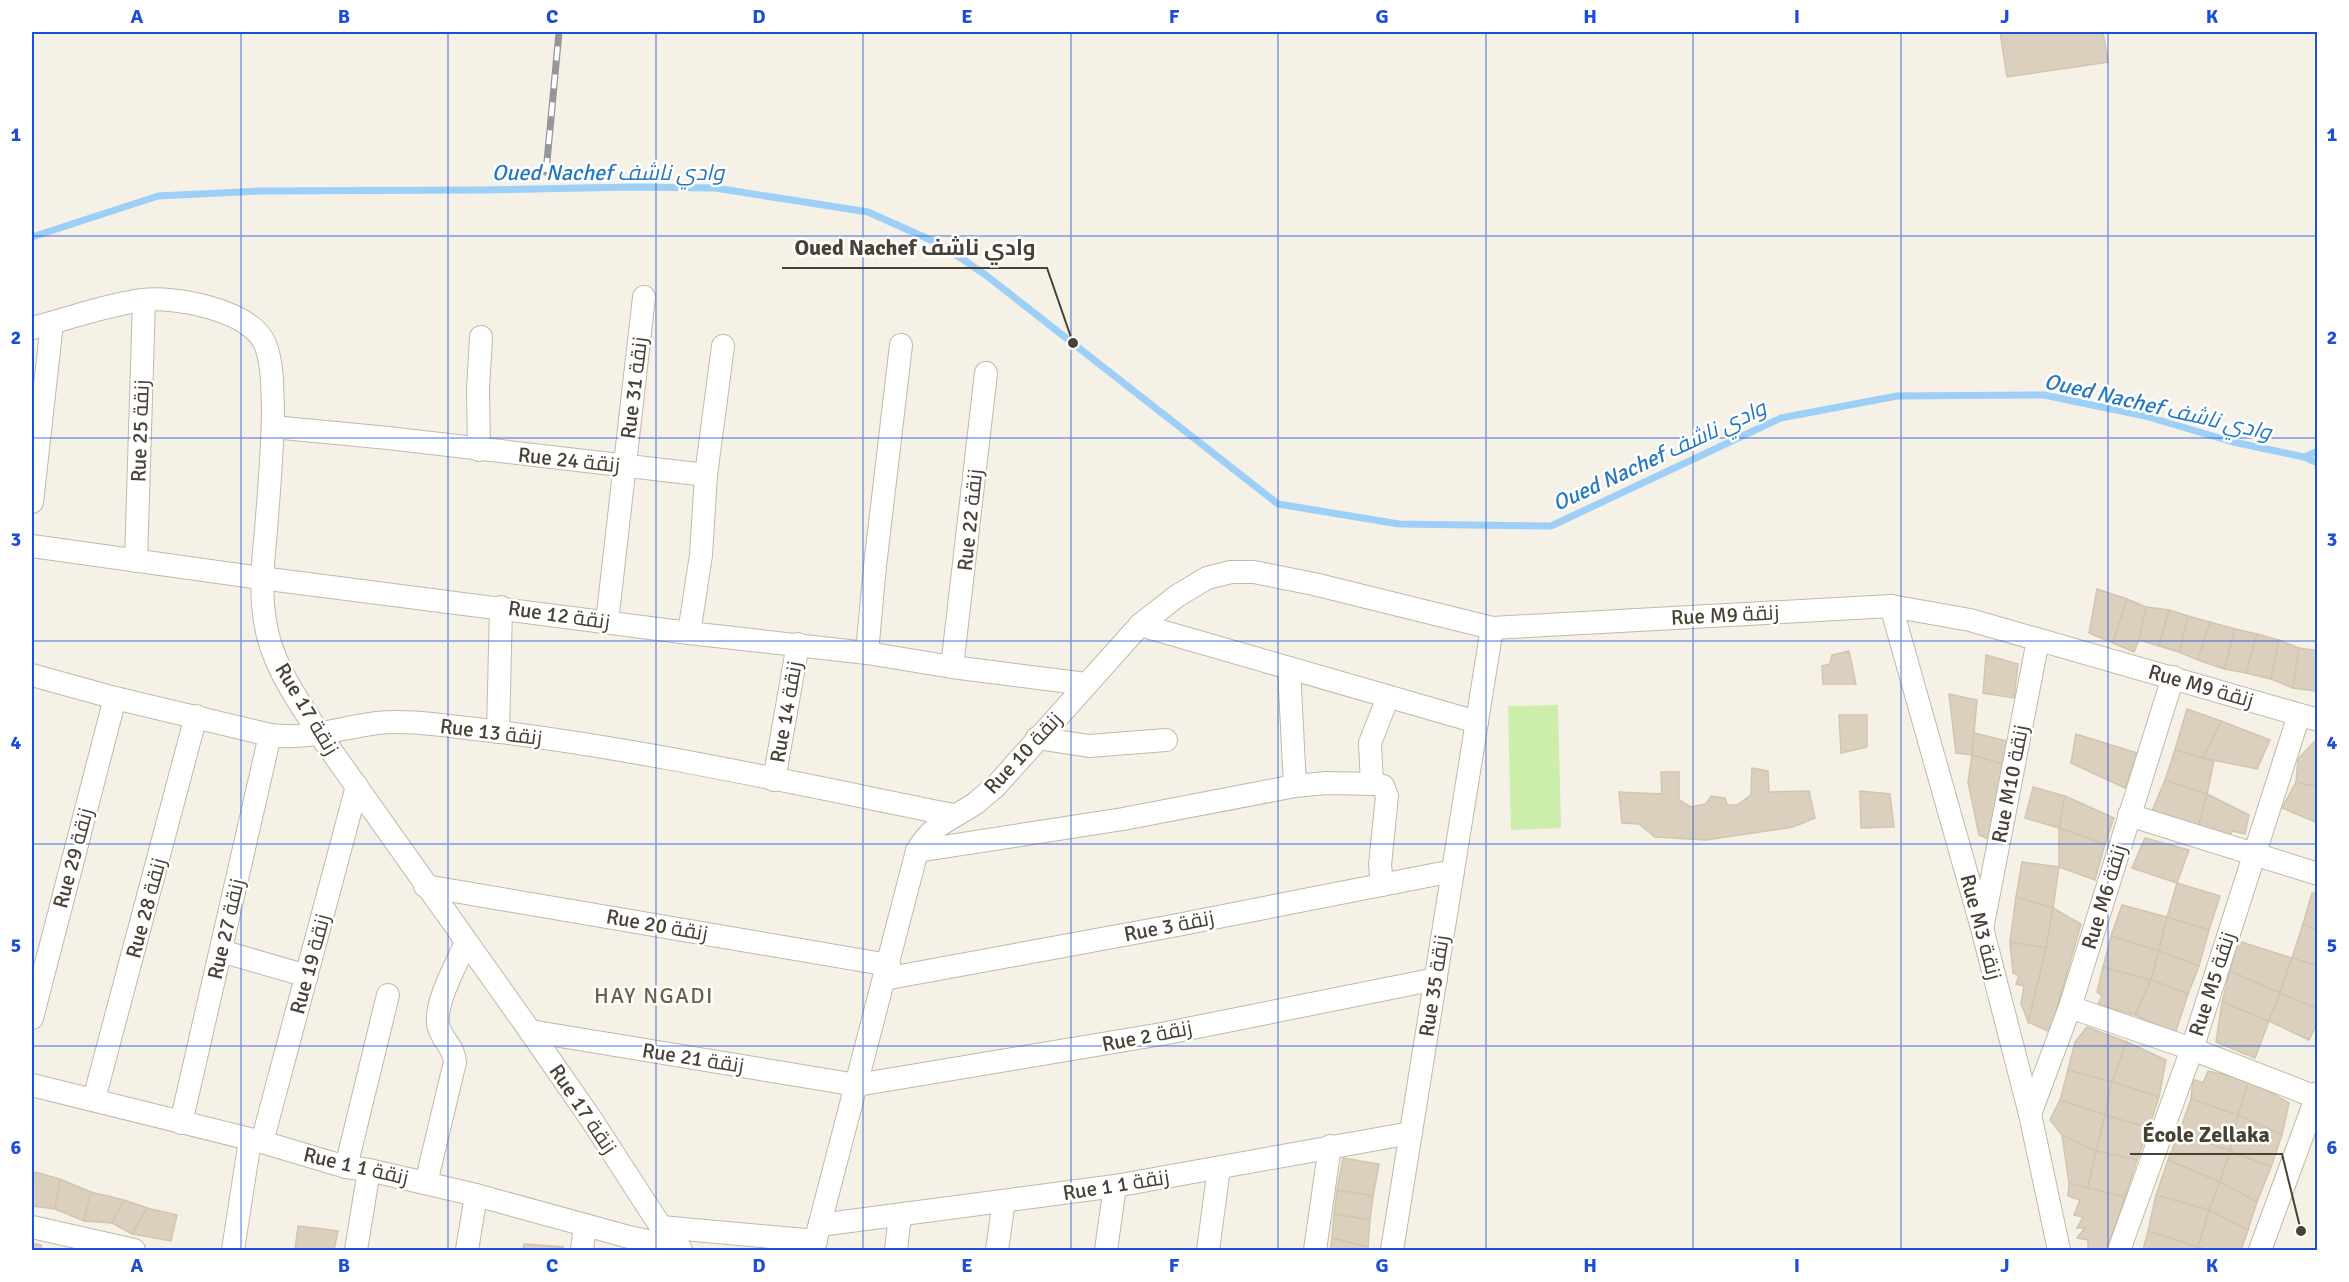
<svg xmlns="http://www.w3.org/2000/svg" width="2349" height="1282" viewBox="0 0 2349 1282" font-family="Signika,Cairo,sans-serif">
	<rect width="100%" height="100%" fill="#f5f1e6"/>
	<polygon fill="#cdedab" points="1558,705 1561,828 1511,830 1508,706"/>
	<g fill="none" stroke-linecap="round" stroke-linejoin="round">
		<g stroke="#9dcff7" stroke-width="7">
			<polyline points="32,237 158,196 259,191 482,190 633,187 715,188 868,212 942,245 987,276 1278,504 1399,524 1551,526 1781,418 1897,396 2044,395 2145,416 2233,442 2304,457 2318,451"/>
			<polyline points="2304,457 2318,463"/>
		</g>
	</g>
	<g fill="#dad0bd" stroke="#d3c5ad" stroke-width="1.5">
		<polygon points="2000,32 2103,32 2108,62 2007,77"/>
		<polygon points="2097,589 2127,599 2113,643 2089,633"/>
		<polygon points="2127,599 2146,607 2139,640 2134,652 2113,643"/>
		<polygon points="2146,607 2169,610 2159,646 2139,640"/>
		<polygon points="2169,610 2188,616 2179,652 2159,646"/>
		<polygon points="2188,616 2210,622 2198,660 2179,652"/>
		<polygon points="2210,622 2235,629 2224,669 2198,660"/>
		<polygon points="2235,629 2257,634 2246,673 2224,669"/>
		<polygon points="2257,634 2279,640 2271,679 2246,673"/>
		<polygon points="2279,640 2299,648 2293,688 2271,679"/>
		<polygon points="2299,648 2318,651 2318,677 2315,691 2293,688"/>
		<polygon points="1849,651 1856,684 1823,684 1822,666 1830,664 1832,655"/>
		<polygon points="1986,655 2018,664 2014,698 1983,693"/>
		<polygon points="1949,694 1977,700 1972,755 1956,753"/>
		<polygon points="2187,709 2221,721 2203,758 2175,750"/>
		<polygon points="1839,715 1867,715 1867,747 1841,753"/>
		<polygon points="2221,721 2270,740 2257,769 2203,758"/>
		<polygon points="1974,733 2007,741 2006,765 1972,755"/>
		<polygon points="2076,734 2137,753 2125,788 2071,763"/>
		<polygon points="2314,742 2318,744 2318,787 2296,782 2298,759"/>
		<polygon points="2175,750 2214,761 2207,794 2165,780"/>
		<polygon points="1972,755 2006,765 1993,841 1979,835 1968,782"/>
		<polygon points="1752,768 1768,771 1769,792 1809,791 1815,818 1793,827 1706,840 1655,837 1639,824 1622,823 1619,792 1662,794 1661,772 1679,772 1679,800 1691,807 1706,804 1711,796 1725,798 1727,805 1737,805 1751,795"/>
		<polygon points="2165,780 2207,794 2198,829 2152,811"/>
		<polygon points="2296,782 2318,787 2318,823 2282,808"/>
		<polygon points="2033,787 2065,796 2059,828 2025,818"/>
		<polygon points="1860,791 1890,794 1894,827 1861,828"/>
		<polygon points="2207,794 2249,815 2245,834 2232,831 2229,840 2198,829"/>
		<polygon points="2065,796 2114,818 2105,844 2059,828"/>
		<polygon points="2059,828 2105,844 2095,880 2059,867"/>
		<polygon points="2145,838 2189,850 2177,883 2132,868"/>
		<polygon points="2022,862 2059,867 2053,908 2016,897"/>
		<polygon points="2177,883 2220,896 2209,930 2167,917"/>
		<polygon points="2312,893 2318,894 2318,931 2303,924"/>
		<polygon points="2016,897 2053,908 2046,948 2010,942"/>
		<polygon points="2122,905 2167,917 2159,951 2111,936"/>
		<polygon points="2053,908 2081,924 2050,1032 2028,1022 2046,948"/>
		<polygon points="2167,917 2209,930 2199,966 2159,951"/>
		<polygon points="2303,924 2318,931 2318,966 2292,958"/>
		<polygon points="2111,936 2159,951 2151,980 2103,967"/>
		<polygon points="2238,941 2292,958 2280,993 2230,971"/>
		<polygon points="2010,942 2046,948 2028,1022 2021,1003 2024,986 2016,984 2019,976 2013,973"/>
		<polygon points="2159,951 2199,966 2188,994 2151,980"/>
		<polygon points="2292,958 2318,966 2318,1009 2280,993"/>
		<polygon points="2103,967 2151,980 2135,1015 2098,1004 2102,996 2097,992"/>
		<polygon points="2230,971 2280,993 2269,1021 2222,1002"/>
		<polygon points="2151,980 2188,994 2175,1034 2135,1015"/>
		<polygon points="2280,993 2318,1009 2318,1021 2309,1040 2269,1021"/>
		<polygon points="2222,1002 2269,1021 2255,1058 2216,1042"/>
		<polygon points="2087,1027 2127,1042 2112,1082 2068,1070 2075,1042"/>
		<polygon points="2127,1042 2166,1060 2159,1097 2112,1082"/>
		<polygon points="2068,1070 2112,1082 2105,1115 2060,1100"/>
		<polygon points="2208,1071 2249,1080 2238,1115 2191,1099 2193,1079 2203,1083"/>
		<polygon points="2249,1080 2289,1103 2282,1135 2238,1115"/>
		<polygon points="2112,1082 2159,1097 2149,1128 2105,1115"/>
		<polygon points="2191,1099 2238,1115 2230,1151 2179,1133"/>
		<polygon points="2060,1100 2105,1115 2096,1151 2062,1135 2050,1120"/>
		<polygon points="2105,1115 2149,1128 2137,1160 2096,1151"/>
		<polygon points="2238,1115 2282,1135 2271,1167 2230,1151"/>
		<polygon points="2179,1133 2230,1151 2220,1182 2168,1160"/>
		<polygon points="2062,1135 2096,1151 2088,1188 2069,1183"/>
		<polygon points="2096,1151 2137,1160 2125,1197 2088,1188"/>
		<polygon points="2230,1151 2271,1167 2257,1202 2220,1182"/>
		<polygon points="1343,1158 1379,1164 1373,1196 1337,1190"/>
		<polygon points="2168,1160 2220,1182 2209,1210 2156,1195"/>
		<polygon points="35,1172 60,1179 55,1209 32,1206 32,1186"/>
		<polygon points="60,1179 91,1192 84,1221 55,1209"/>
		<polygon points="2220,1182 2257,1202 2248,1230 2209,1210"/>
		<polygon points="2069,1183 2125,1197 2107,1250 2088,1250 2088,1240 2077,1238 2085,1228 2077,1228 2083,1217 2074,1215 2080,1200 2068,1196"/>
		<polygon points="1337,1190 1373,1196 1370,1220 1334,1214"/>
		<polygon points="91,1192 124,1200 112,1223 84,1221"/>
		<polygon points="2156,1195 2209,1210 2198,1247 2148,1231"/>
		<polygon points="124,1200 147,1208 132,1234 112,1223"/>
		<polygon points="147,1208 177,1215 171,1241 132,1234"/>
		<polygon points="2209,1210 2248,1230 2241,1250 2208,1250 2198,1247"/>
		<polygon points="1334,1214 1370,1220 1368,1247 1332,1238"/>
		<polygon points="298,1226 338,1231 334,1250 295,1250"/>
		<polygon points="2148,1231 2198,1247 2197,1250 2143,1250"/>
		<polygon points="1332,1238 1368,1247 1368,1250 1330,1250"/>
		<polygon points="32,1243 41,1245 42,1250 32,1250"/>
		<polygon points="524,1244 563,1247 562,1250 523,1250"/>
	</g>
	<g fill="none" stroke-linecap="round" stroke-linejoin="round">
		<defs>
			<g id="minor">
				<path d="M32,328C68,319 105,305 142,300C175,296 251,310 265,344C273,364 272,387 273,407C273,448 269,490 266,530C263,561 260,590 265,621C271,664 298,700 320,735L530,1031L591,1119L661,1227L681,1250"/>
				<polyline points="273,427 388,438 706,475"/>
				<polyline points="479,450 478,389 481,337"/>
				<polyline points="32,502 52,323"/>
				<polyline points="32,546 261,578 689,633 867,653 952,667 1086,684"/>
				<polyline points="136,561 144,300"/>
				<polyline points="1891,606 1982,928 2030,1114 2059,1250"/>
				<polyline points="607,622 644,297"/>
				<polyline points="1140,625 1177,596 1207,578 1231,572 1254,572 1314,584 1492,628 1891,606 1970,620 2318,720"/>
				<polyline points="689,633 701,555 706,475 723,346"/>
				<polyline points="867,653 875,566 901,345"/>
				<polyline points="952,667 986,373"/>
				<polyline points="1289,668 1295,786"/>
				<path d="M32,675L115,698L270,735C309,740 339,728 377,723C403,720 432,724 458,727C624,745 789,782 953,815"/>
				<polyline points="498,732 501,607"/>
				<polyline points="1037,738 1089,746 1166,740"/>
				<polyline points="774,780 798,644"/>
				<polyline points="1372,784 1370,743 1388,697"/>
				<polyline points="2129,815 2318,874"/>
				<polyline points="917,851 1123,819 1295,786 1326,783 1376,784 1383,786 1387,796 1380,865 1382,885"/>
				<polyline points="425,886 889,965"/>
				<polyline points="1983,924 2038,640"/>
				<polyline points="221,951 307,976"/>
				<polyline points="884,979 1167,927 1453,871"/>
				<polyline points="2070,1007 2192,1049 2316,1097"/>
				<polyline points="32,1018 115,698"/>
				<polyline points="530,1031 857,1085 1162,1034 1436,979"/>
				<polyline points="32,1085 262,1142 346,1167 369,1170 476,1195 629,1237 680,1248"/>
				<polyline points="94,1099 196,716"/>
				<polyline points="2030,1114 2070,1007 2173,677"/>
				<polyline points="181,1123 270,735"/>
				<polyline points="262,1142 357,786"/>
				<polyline points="346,1167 388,995"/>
				<path d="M426,1183L455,1062C454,1047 443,1041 439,1028C432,1006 457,964 466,942"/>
				<polyline points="820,1225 1115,1186 1411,1133"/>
				<polyline points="32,1227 134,1250"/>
				<polyline points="661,1227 816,1241"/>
				<polyline points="233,1250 250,1140"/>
				<polyline points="356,1250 369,1170"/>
				<polyline points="467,1250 476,1195"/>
				<polyline points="582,1250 585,1225"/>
				<path d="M813,1250L917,851C933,823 951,820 976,803C982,798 988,792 995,787L1140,625L1477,722"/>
				<polyline points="896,1250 900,1215"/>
				<polyline points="997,1250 1004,1201"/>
				<polyline points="1106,1250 1115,1186"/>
				<polyline points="1208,1250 1219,1168"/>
				<polyline points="1315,1250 1330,1146"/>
				<polyline points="1392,1250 1492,628"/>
				<polyline points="2119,1250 2192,1049 2299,715"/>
				<polyline points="2260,1250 2318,1093"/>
			</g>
		</defs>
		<use href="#minor" stroke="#c1b9a8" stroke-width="24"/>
		<use href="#minor" stroke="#fff" stroke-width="22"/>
		<defs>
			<polyline id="rail" points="546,172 559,32"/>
		</defs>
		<use href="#rail" stroke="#969696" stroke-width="7"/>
		<use href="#rail" stroke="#fff" stroke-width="4.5" stroke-dasharray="14" stroke-linecap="butt"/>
	</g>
	<path fill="none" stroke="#1d4ed8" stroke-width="1.5" stroke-opacity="0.55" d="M241,32V1250M448,32V1250M656,32V1250M863,32V1250M1071,32V1250M1278,32V1250M1486,32V1250M1693,32V1250M1901,32V1250M2108,32V1250M32,236H2318M32,438H2318M32,641H2318M32,844H2318M32,1046H2318"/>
	<g text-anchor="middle" stroke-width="5" stroke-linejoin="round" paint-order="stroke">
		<g font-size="21" fill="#484135" stroke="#fff">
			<text transform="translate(634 388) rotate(-83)" y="7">Rue 31 زنقة</text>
			<text transform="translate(140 431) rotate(-88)" y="7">Rue 25 زنقة</text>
			<text transform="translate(569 460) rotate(6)" y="7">Rue 24 زنقة</text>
			<text transform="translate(970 520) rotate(-84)" y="7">Rue 22 زنقة</text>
			<text transform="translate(559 615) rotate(8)" y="7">Rue 12 زنقة</text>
			<text transform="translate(1725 615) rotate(-3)" y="7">Rue M9 زنقة</text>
			<text transform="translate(2201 686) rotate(16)" y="7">Rue M9 زنقة</text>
			<text transform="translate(307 709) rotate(59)" y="7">Rue 17 زنقة</text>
			<text transform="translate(786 712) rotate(-80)" y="7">Rue 14 زنقة</text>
			<text transform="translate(491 732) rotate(7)" y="7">Rue 13 زنقة</text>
			<text transform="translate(1023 753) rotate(-47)" y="7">Rue 10 زنقة</text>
			<text transform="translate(2010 784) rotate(-79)" y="7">Rue M10 زنقة</text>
			<text transform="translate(73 858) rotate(-75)" y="7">Rue 29 زنقة</text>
			<text transform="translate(2104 897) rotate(-73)" y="7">Rue M6 زنقة</text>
			<text transform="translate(146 908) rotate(-75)" y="7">Rue 28 زنقة</text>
			<text transform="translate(657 925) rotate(10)" y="7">Rue 20 زنقة</text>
			<text transform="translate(1169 926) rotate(-11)" y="7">Rue 3 زنقة</text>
			<text transform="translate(1981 927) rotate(75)" y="7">Rue M3 زنقة</text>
			<text transform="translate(226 929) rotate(-77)" y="7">Rue 27 زنقة</text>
			<text transform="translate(310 964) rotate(-75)" y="7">Rue 19 زنقة</text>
			<text transform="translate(2212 984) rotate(-72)" y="7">Rue M5 زنقة</text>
			<text transform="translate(1434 986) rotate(-81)" y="7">Rue 35 زنقة</text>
			<text transform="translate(1147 1036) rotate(-11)" y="7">Rue 2 زنقة</text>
			<text transform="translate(693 1058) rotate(9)" y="7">Rue 21 زنقة</text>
			<text transform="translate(583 1109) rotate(56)" y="7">Rue 17 زنقة</text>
			<text transform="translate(356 1166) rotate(13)" y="7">Rue 1 زنقة 1</text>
			<text transform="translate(1116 1185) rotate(-9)" y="7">Rue 1 زنقة 1</text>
		</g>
		<g font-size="22" font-style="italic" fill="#2378bf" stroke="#fff">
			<text x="608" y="180">Oued Nachef وادي ناشف</text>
			<text transform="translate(2158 406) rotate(13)" y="8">Oued Nachef وادي ناشف</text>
			<text transform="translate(1659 455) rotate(-25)" y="8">Oued Nachef وادي ناشف</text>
		</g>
		<g font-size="22" letter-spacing="1.5" fill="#6c604b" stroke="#fff">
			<text x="654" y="1003">HAY NGADI</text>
		</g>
	</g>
	<path fill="none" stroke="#484135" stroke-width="2" d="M1073 343L1047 268H782M2301 1231L2282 1154H2130"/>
	<g fill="#484135" stroke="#fff" stroke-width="2">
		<circle cx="1073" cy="343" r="6"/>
		<circle cx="2301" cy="1231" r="6"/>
	</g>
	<g font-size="22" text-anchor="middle" font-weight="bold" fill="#484135" stroke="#fff" stroke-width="5" stroke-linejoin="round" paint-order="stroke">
		<text x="915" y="255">Oued Nachef وادي ناشف</text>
		<text x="2206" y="1142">École Zellaka</text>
	</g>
	<rect width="2349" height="1282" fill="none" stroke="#ffffff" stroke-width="66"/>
	<rect x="33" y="33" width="2283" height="1216" fill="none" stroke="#1d4ed8" stroke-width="2"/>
	<g font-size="20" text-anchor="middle" font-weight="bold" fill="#1d4ed8">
		<text x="137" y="23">A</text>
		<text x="344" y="23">B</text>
		<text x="552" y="23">C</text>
		<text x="759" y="23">D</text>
		<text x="967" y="23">E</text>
		<text x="1174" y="23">F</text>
		<text x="1382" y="23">G</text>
		<text x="1590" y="23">H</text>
		<text x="1797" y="23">I</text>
		<text x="2005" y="23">J</text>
		<text x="2212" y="23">K</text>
		<text x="16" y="141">1</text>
		<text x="2332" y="141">1</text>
		<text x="16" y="344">2</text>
		<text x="2332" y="344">2</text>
		<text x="16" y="546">3</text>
		<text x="2332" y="546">3</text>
		<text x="16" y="749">4</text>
		<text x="2332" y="749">4</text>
		<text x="16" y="952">5</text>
		<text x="2332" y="952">5</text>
		<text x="16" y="1154">6</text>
		<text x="2332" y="1154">6</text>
		<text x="137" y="1272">A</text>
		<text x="344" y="1272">B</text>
		<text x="552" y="1272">C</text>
		<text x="759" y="1272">D</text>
		<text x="967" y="1272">E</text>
		<text x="1174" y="1272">F</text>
		<text x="1382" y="1272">G</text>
		<text x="1590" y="1272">H</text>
		<text x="1797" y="1272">I</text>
		<text x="2005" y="1272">J</text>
		<text x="2212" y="1272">K</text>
	</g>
</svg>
